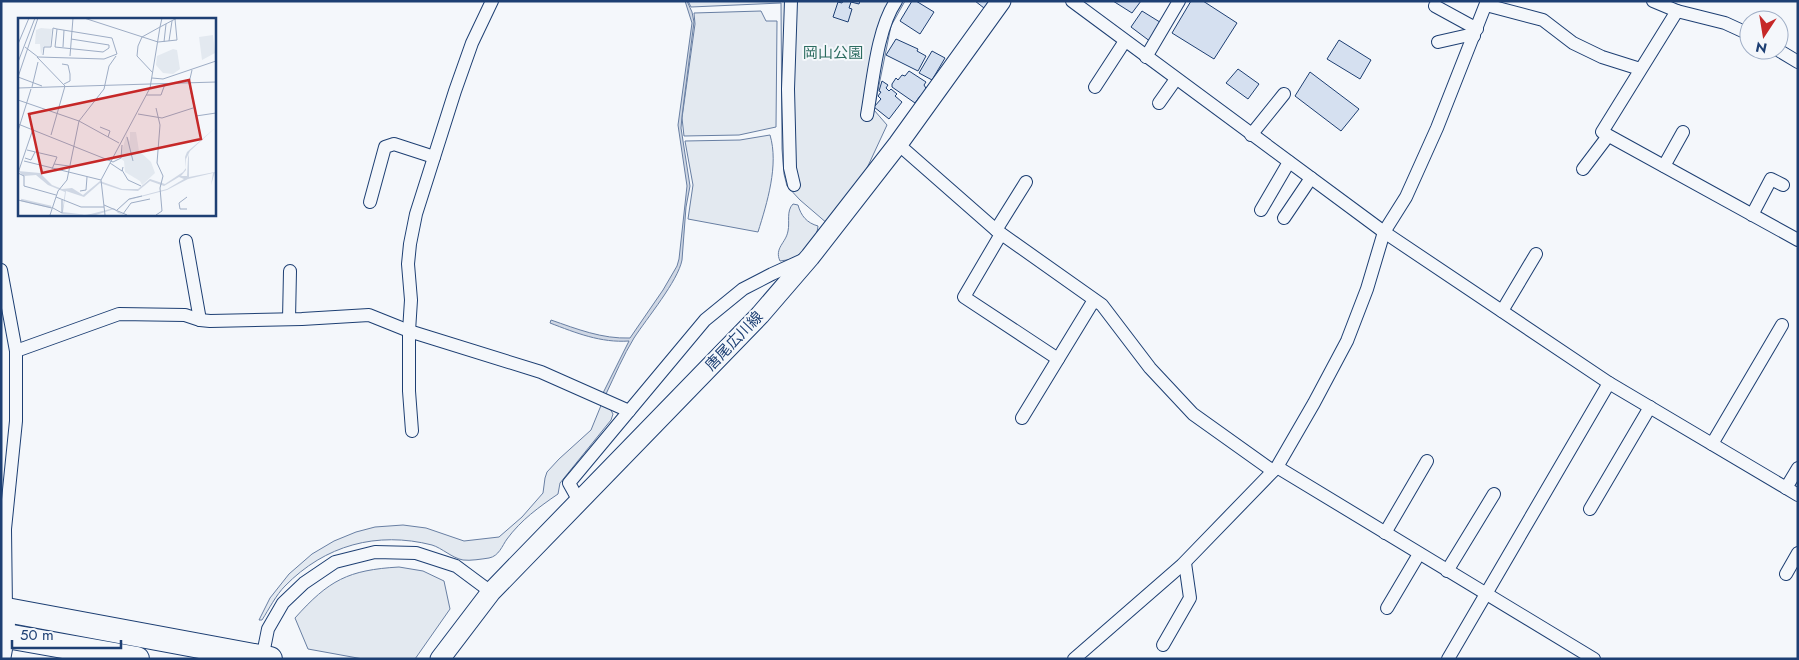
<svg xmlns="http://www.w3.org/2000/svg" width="1799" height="660" viewBox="0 0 1799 660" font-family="Jost,'Noto Sans JP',sans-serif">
	<rect width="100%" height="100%" fill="#f4f7fb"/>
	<g fill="#e3e9f0" stroke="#687fa3">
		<polygon points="688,1 905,1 891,26 874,110 887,125 861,181 828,224 800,200 787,186 784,174 782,149 781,3 691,7"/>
		<polygon points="761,11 766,21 777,21 776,127 739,135 684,136 682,118 695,24 694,13"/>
		<path d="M770,135C779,165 767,203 758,232L688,219L693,185L685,141L740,140Z"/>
		<path d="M793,204L798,205C801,216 807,223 818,226C818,236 805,252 796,257C792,260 785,260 780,261C774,248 786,243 788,231C790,222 786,211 793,204Z"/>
		<path d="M602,403L608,405L613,414L611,420L560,483L558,494C539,507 521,520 507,539C502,546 499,556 489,558C482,559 470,561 463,560C452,558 442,548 432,545C377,531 325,545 285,586C276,595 269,609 262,620H259L270,598L289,574L312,554L334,541L356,532L375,527L403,525L426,528L464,541L499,537L522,517L543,493L545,478L547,472L559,459L591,430Z"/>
		<path d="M399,567L423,571L444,581L450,609L415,659H363L308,649L295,618C329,580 348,570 399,567Z"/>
	</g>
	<path fill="#cfd7e4" stroke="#687fa3" d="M685,1H687L692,12L694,22L682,116L681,128L690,186L686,207L682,260C678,281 647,318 634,338C623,356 615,375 606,394L603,393L629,341C601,343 576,333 550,323L551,320C577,329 602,339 630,338L663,290L677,266L679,259L687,186L678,125L692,23Z"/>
	<g fill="#d5e0f0" stroke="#1d3f73">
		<polygon points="843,1 860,1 859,4 851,2 849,8 852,9 848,22 833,17 838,2 842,3"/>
		<polygon points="912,1 916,1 934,12 920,34 900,21"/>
		<polygon points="975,1 989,1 984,8"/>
		<polygon points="1113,1 1141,1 1132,13"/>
		<polygon points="1191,1 1203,1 1237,23 1214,59 1172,33"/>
		<polygon points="1142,11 1163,24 1151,42 1131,27"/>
		<polygon points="896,39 918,49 917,51 926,56 918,71 886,55"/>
		<polygon points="1339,40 1371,60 1360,79 1327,59"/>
		<polygon points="932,51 945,58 932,80 919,73"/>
		<polygon points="1238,69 1259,84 1248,99 1226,83"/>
		<polygon points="909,71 926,82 924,85 927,90 922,97 920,96 915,103 892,87 892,84 896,78 898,80 902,75 905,76"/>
		<polygon points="1310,72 1359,109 1341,131 1295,96"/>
		<polygon points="882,81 888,85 886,88 889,91 891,89 897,94 895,96 902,102 889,119 874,107 881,99 878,96 881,92 879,91"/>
	</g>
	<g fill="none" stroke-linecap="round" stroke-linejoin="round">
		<defs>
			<g id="street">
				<polyline points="791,1 788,89 790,168 794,185"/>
				<polyline points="1072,1 1384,232 1609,383 1798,495"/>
				<polyline points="1653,1 1677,11 1725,23 1749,34"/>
				<polyline points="1486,5 1543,20 1573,43 1602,57 1640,69"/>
				<polyline points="1435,6 1477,29"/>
				<polyline points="1677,11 1602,132 1798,240"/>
				<polyline points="1438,42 1469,35 1474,36"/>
				<polyline points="1778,50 1798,62"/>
				<polyline points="1146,57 1179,1"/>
				<polyline points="1095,87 1125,41"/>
				<polyline points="1159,103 1176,79"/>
				<path d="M867,115C873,81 877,29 896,1"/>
				<polyline points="1251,135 1284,94"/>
				<polyline points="898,144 996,230 1102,305 1150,368 1193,414 1273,471"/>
				<polyline points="1664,166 1683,132"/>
				<polyline points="1583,169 1608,136"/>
				<polyline points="370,202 385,147 394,144 434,157"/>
				<polyline points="1261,210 1289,162"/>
				<polyline points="1752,215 1771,179 1783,185"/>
				<polyline points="1284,218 1311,178"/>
				<polyline points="996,230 1026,182"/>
				<polyline points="1001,234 964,297 1058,359"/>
				<polyline points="186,241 200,320"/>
				<polyline points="1,270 16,351 16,421 5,529 6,609"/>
				<polyline points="1502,311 1536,254"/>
				<polyline points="289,319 290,271"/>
				<polyline points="16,351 119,314 185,315 200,320 210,321 302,319 369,315 409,331 541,372 629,411"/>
				<polyline points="1022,418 1094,300"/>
				<polyline points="412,431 409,391 409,331 411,300 408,264 410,244 416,214 455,91 472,43 492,1"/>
				<polyline points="1712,444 1782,325"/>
				<polyline points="1277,467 1594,659"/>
				<polyline points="1786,488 1798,468"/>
				<polyline points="579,501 569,483 705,320 743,289 772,274 805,259"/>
				<polyline points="1590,509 1650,407"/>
				<polyline points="1385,533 1427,461"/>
				<polyline points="1447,571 1494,494"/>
				<polyline points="1786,574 1798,553"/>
				<polyline points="1387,608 1419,554"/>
				<polyline points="1163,645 1190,598 1185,563"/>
				<polyline points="262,659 268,629 283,603 304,583 335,562 375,552 416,553 456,566 491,592"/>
				<polyline points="1074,659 1182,565 1277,467 1314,403 1347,341 1367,289 1384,232 1406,197 1437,128 1487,1"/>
				<polyline points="1448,659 1609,383"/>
			</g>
			<g id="secondary">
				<polyline points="1,657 5,635 6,609"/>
				<polyline points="440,659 491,592 760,315 810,257 898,144 1001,1"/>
			</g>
			<g id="highway">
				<polyline points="1,609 270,659"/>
				<polyline points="1,635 137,659"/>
			</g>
		</defs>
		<use href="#street" stroke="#1d3f73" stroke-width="14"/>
		<use href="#secondary" stroke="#1d3f73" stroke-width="21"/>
		<use href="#highway" stroke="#1d3f73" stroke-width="26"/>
		<use href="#street" stroke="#f4f7fb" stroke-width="12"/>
		<use href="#secondary" stroke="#f4f7fb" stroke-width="19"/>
		<use href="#highway" stroke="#f4f7fb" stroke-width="24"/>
	</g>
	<g text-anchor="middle" stroke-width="4" stroke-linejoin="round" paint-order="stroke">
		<g font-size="15" fill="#2c6c60" stroke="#f4f7fb">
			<text x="833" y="58">岡山公園</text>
		</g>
		<g font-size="15" fill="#1d3f73" stroke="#f4f7fb">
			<text transform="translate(734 341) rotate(-46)" y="5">唐尾広川線</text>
		</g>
	</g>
	<g transform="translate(18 18)">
		<rect width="198" height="198" fill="#f4f7fb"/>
		<path d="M23,10L34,11L32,28H26L23,37L22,26H17L18,12ZM195,17L197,35L184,42L181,19ZM155,31L159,32L162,51L155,56L145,55L138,47L139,38ZM112,114H118L121,133L133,144L137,155L124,167L122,163L107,154L106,143L102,140L109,115V118L112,124Z" fill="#e3e9f0"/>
		<path d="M197,110L172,133L168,141V152L163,158H169L170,140L171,136V159L197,154L193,167L195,155L170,161L149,172L111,182L99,193L106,197L100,195L96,191L78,197L44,196L47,174L30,167L18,157L6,158L0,153L22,155L34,167L44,171L54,170L65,177L82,163L104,171H120L132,161L147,166L165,154L168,150L167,139L169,134ZM161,159L166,161L149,171L111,181L99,193L96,190L69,197L45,194L48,173L66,179L82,165L103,172L120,173L132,163L146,168Z" fill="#cfd7e4" fill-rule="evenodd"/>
		<path fill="none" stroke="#cfd7e4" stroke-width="2.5" d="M3,182L33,189"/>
		<path fill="none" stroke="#9eadc5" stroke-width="1" d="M66,0L140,24L159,22L157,1M151,23L154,3M146,24L148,6M0,26L11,0M7,29L20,39L86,41L99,36L94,20L39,11L37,29L85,34L91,30V27L53,21M33,29L35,10L39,11M45,29L46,12M25,37L26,29H33M52,38L55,0M19,39L47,68L33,117M0,44L17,0M44,46L50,47L52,56V63L46,66M174,52L171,65L178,98L198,95M135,55L119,38L120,28L124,19L142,9L144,0M0,59L20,0M0,59L24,68M134,60L145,61L198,43M14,69L20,44M0,70L198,64M128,77H143L147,66M0,82L61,103M120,96L144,100L175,90M61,103L101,125M0,106L95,144L103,140L104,127M82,109L92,113L90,119M15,111L0,155L6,158V168L38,177M0,113L13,71M109,119L115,143M9,132L39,139L34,151M7,140L13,142L17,134M6,143L83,162M92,145L104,153L105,149M36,146L51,148M104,152L110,162L123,168M62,173L68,172L69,159M38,179L63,189H86M169,179L161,185L162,191H169M0,182L34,190M86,187L109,197M35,190L44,195V182M99,192L111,181L124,178M105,196L113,185L132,181M32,197L40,173L49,162L61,103L86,71L91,48L98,38M87,197L83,162L132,70L142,9L159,0M138,197L144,193L142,170L145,158L139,145L142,107L138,90"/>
		<path fill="#c62828" fill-opacity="0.15" stroke="#c62828" stroke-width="2.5" d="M171,62L183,121L24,155L11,96Z"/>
		<rect width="198" height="198" fill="none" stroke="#1d3f73" stroke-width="2.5"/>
	</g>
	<rect width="1799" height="660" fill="none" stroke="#1d3f73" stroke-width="5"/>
	<g transform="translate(1764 35) rotate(192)"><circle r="24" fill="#f4f7fb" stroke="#9eadc5"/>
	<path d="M0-4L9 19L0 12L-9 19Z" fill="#c62828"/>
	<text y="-8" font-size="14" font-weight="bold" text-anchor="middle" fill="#1d3f73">N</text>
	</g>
	<path d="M12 640v8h109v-8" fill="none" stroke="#1d3f73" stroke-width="2.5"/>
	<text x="20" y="640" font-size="15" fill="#1d3f73" stroke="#f4f7fb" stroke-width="4" paint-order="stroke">50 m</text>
</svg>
